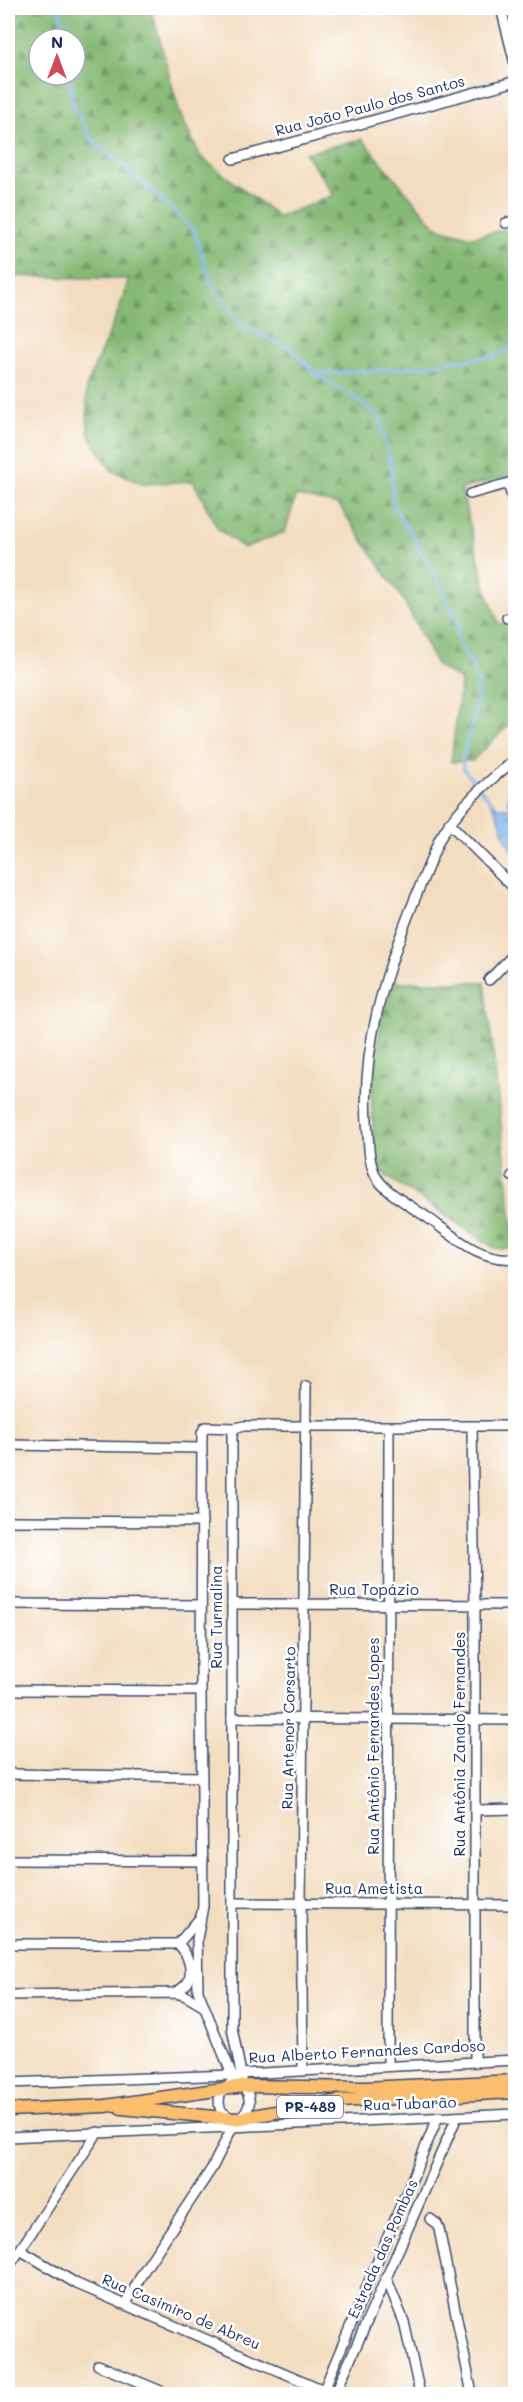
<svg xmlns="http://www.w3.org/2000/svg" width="523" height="2402" viewBox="0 0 523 2402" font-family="Mali,sans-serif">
	<defs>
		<pattern id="forest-firs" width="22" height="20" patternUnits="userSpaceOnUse" patternTransform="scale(1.5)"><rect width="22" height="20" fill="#85b974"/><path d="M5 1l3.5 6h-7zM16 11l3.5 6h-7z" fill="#6c9762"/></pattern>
		<pattern id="water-waves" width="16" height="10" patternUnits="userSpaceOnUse" patternTransform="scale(1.5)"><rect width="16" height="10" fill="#80b6ef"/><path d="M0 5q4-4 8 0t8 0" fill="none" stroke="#6894c5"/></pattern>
	</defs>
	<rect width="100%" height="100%" fill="#fff"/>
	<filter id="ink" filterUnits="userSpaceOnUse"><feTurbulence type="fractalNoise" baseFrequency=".0167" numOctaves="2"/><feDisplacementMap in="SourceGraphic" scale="12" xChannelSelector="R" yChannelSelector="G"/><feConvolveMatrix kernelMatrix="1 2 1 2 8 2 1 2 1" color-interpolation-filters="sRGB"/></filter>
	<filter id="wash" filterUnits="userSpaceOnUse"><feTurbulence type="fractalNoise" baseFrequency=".008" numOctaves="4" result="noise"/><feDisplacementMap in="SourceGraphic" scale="24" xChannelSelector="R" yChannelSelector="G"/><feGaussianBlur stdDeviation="1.35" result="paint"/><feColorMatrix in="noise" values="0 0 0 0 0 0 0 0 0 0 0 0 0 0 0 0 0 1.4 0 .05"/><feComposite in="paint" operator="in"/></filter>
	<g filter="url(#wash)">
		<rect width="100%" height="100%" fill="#f3ddbf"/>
		<g fill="url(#forest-firs)" stroke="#507469" stroke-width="1.5" fill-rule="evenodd">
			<path d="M8,8H151L180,114L201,157L279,217L334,195L305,153L362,139L436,227L472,237L515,227V474L461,489L487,593L499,624L515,621V719L472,761L451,762L461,680L437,666L404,601L339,505L296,496L285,532L244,548L218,529L193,481L142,484L111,470L88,433L86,387L118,312L129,279L8,276V187L12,169L8,149ZM39,39H75V75H39Z"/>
			<polygon points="395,982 485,982 515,1247 501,1249 493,1247 386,1176 375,1161 371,1089 382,1015"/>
		</g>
		<path fill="url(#water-waves)" stroke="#4e72a6" stroke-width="1.5" d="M515,784V854C500,836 504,819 490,802L492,801L498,807L513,809L507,802L509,790Z"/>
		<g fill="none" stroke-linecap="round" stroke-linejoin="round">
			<g stroke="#80b6ef" stroke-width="3">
				<polyline points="59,8 65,39"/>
				<polyline points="70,75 73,104 91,139 168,205 194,231 211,282 242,326 292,349 315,374 351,395 380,417 391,465 393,505 434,572 458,624 457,636 462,650 470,661 477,679 478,697 462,761 463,768 492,803"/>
				<polyline points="317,374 397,369 494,356 516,346"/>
			</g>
		</g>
	</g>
	<g filter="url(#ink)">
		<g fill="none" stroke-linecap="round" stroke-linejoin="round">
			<defs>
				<g id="minor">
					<polyline points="501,8 516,68"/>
					<polyline points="233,159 516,81"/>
					<polyline points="506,223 516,220"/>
					<polyline points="508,483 516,511"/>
					<polyline points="470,494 516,481"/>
					<polyline points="507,618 516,616"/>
					<path d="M516,759C486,783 458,807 439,840C400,935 357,1029 368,1134C369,1149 369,1165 377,1178C387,1194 416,1209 431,1220C457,1239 482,1262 516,1258"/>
					<polyline points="449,823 516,890"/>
					<polyline points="489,980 516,952"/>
					<polyline points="512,1176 516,1175"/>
					<polyline points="472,1427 475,1605 475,2062"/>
					<path d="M235,1428L205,1427L202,1433L201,1691L203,1906L197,1939L198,1991L232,2075V2083L243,2086C254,2100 250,2113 235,2119C221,2114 217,2109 220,2094L240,2074L516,2060"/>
					<polyline points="8,1445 201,1448"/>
					<polyline points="8,1521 202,1522"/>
					<polyline points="8,1604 201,1605"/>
					<polyline points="232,1604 516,1605"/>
					<polyline points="8,1690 201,1691"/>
					<polyline points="232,1718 516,1720"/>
					<polyline points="8,1774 202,1777"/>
					<polyline points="475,1810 516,1809"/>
					<polyline points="8,1860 203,1861"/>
					<polyline points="232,1903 516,1905"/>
					<path d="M8,1944H178C187,1952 194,1970 188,1982C186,1986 179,1990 176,1993"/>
					<polyline points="178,1944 200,1918"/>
					<polyline points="8,1995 176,1993 186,1996 203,2006"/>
					<polyline points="388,2065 389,1427"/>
					<polyline points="303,2070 301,1903 306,1386"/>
					<polyline points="242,2079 232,2028 232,1435 235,1428 244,1426 516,1426"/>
					<polyline points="8,2083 232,2075"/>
					<polyline points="8,2137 516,2114"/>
					<polyline points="430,2219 437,2224 439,2229 472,2394"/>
					<polyline points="20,2250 77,2284 333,2394"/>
					<polyline points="8,2268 98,2132"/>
					<polyline points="386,2277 404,2322 420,2394"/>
					<polyline points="126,2304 143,2272 212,2168 234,2124"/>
					<polyline points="98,2365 168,2394"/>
					<polyline points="322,2394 438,2117"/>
					<polyline points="335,2394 457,2117"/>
				</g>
				<g id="major">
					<polyline points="121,2108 235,2119 339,2101 516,2092"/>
					<polyline points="8,2110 105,2106 243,2086 364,2088 516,2081"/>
				</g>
			</defs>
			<use href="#minor" stroke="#3b496d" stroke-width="12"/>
			<use href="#major" stroke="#3b496d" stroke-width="15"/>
			<use href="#minor" stroke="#fff" stroke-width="9"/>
			<use href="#major" stroke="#fbbe6e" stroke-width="12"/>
		</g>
	</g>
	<g text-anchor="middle" stroke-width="5" stroke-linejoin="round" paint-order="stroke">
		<rect fill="#fff" stroke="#5f6d8e" stroke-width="1.5" x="277" y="2096" width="66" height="22" rx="4.5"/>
		<g font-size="14" font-weight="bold" fill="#1b2f5e">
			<text x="310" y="2112">PR-489</text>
		</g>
		<g font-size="15" fill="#1b2f5e" stroke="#fff">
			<text transform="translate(370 106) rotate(-15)" y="5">Rua João Paulo dos Santos</text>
			<text x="374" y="1595">Rua Topázio</text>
			<text transform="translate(217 1617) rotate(-90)" y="5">Rua Turmalina</text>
			<text transform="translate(289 1728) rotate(-89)" y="5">Rua Antenor Corsarto</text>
			<text transform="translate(460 1744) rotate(-90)" y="5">Rua Antônia Zanalo Fernandes</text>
			<text transform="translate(374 1746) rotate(-90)" y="5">Rua Antônio Fernandes Lopes</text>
			<text x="374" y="1894">Rua Ametista</text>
			<text transform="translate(367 2052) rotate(-3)" y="5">Rua Alberto Fernandes Cardoso</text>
			<text transform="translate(410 2104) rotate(-2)" y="5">Rua Tubarão</text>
			<text transform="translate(383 2249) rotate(-66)" y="5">Estrada das Pombas</text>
			<text transform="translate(181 2312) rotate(23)" y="5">Rua Casimiro de Abreu</text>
		</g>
	</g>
	<rect width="523" height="2402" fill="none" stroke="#fff" stroke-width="30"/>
	<g transform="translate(57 57)"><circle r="28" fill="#ffffff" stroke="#a4acbf" stroke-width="1.5"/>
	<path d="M0-4.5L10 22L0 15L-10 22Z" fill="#d1495b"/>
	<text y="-9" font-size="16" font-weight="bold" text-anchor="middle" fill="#1b2f5e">N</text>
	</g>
</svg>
